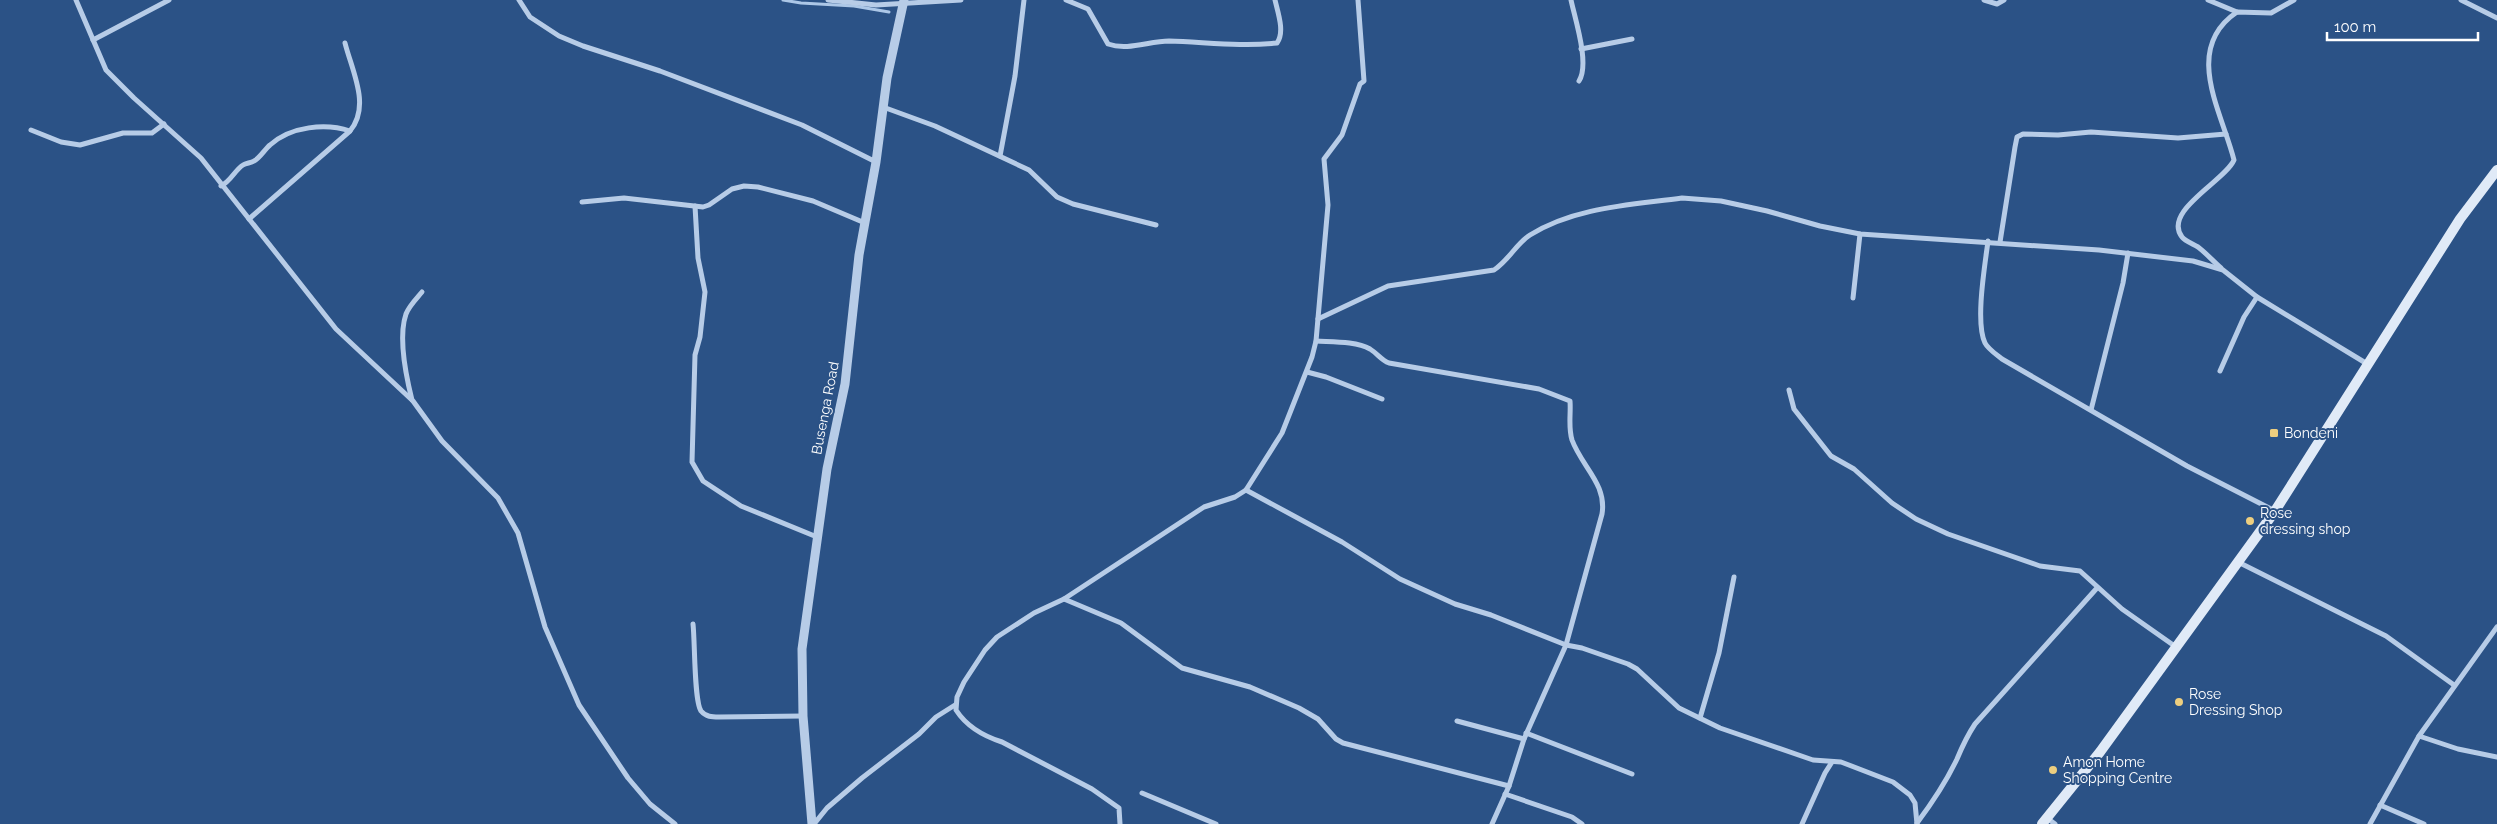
<svg xmlns="http://www.w3.org/2000/svg" width="2497" height="824" viewBox="0 0 2497 824" font-family="Raleway,sans-serif">
	<rect width="100%" height="100%" fill="#2b5286"/>
	<g fill="none" stroke-linecap="round" stroke-linejoin="round">
		<polyline stroke="#acc7e7" stroke-width="3" points="783,0 801,3 854,6 889,12"/>
		<g stroke="#b7cce7" stroke-width="5">
			<polyline points="76,0 106,70 134,98 201,158 336,329 413,401 442,441 498,498 518,533 545,627 579,705 628,778 650,804 675,824"/>
			<polyline points="519,0 530,17 559,36 583,46 660,71 802,125 876,162"/>
			<polyline points="828,0 876,5 961,0"/>
			<path d="M1066,0L1088,9L1108,44C1128,51 1149,41 1169,41C1205,42 1241,47 1277,43C1285,32 1278,13 1275,0"/>
			<path d="M1571,0C1575,19 1590,64 1579,81"/>
			<polyline points="1984,0 1997,4 2004,0"/>
			<polyline points="2208,0 2237,12"/>
			<polyline points="2461,0 2497,18"/>
			<polyline points="93,40 169,0"/>
			<polyline points="1581,49 1632,39"/>
			<polyline points="883,107 935,126 1029,170 1057,197 1073,204 1156,225"/>
			<polyline points="31,130 61,142 80,145 123,133 152,133 164,124"/>
			<polyline points="1000,156 1015,76 1024,0"/>
			<path d="M221,186C231,181 235,170 243,165C246,163 251,163 254,161C260,158 265,149 270,145C291,126 326,123 350,131"/>
			<polyline points="582,202 624,198 703,207 709,205 732,189 744,186 758,187 813,201 865,223"/>
			<polyline points="695,206 698,258 705,292 700,337 695,355 692,462 703,481 741,506 817,537"/>
			<path d="M249,219L350,131C371,106 352,71 345,43"/>
			<path d="M1988,241C1985,265 1975,322 1985,343C1988,349 1997,355 2002,359L2187,466L2275,511"/>
			<polyline points="2000,242 2015,147 2017,137 2023,134 2058,135 2091,132 2178,138 2226,134"/>
			<path d="M2221,268C2213,261 2206,253 2198,247C2193,244 2185,241 2182,237C2162,211 2225,181 2234,160C2222,112 2182,49 2237,12L2271,13L2294,0"/>
			<polyline points="1853,298 1860,234"/>
			<path d="M1318,319L1388,286L1494,270C1509,260 1516,244 1530,235C1575,207 1631,205 1682,198L1721,201L1767,211L1820,226L1860,234L2099,250L2193,261L2223,270L2257,297L2369,365"/>
			<path d="M1316,341C1332,342 1356,341 1370,349C1378,354 1381,360 1389,363L1539,389L1570,401C1571,414 1568,427 1572,440C1582,467 1607,484 1602,514L1566,645L1524,739L1509,786L1492,824"/>
			<polyline points="2220,371 2244,317 2257,297"/>
			<polyline points="1307,372 1326,377 1382,399"/>
			<polyline points="1789,390 1794,409 1831,456 1854,469 1892,503 1916,519 1948,534 2040,566 2080,571 2122,609 2176,647"/>
			<path d="M412,400C406,376 398,337 406,314C409,306 417,298 422,292"/>
			<polyline points="2091,410 2123,283 2128,253"/>
			<polyline points="1246,490 1342,542 1400,579 1455,604 1491,615 1566,645 1582,648 1628,664 1637,669 1679,708 1720,728 1813,760 1841,762 1893,782 1910,795 1915,803 1917,824"/>
			<polyline points="2238,562 2386,636 2454,685"/>
			<polyline points="1064,599 1121,623 1182,668 1250,687 1299,708 1318,719 1336,739 1343,743 1509,786"/>
			<path d="M693,624C695,641 694,701 701,711C706,717 712,717 719,717L803,716"/>
			<polyline points="1700,718 1719,653 1734,577"/>
			<polyline points="1457,721 1524,739"/>
			<polyline points="1526,733 1632,774"/>
			<polyline points="2419,736 2458,749 2497,757"/>
			<polyline points="1142,793 1216,824"/>
			<polyline points="1505,794 1572,817 1582,824"/>
			<polyline points="2380,805 2424,824"/>
			<polyline points="2047,818 2055,824"/>
			<path d="M1917,823C1932,803 1946,782 1957,759C1962,747 1967,736 1975,724L2097,588"/>
			<polyline points="814,824 827,808 862,778 919,734 936,717 955,705"/>
			<path d="M1120,824L1119,808L1092,789L1002,742C983,736 967,727 956,710L957,697L964,682L985,650L997,637L1034,613L1064,599L1204,507L1235,497L1246,490L1282,433L1312,357L1316,341L1328,205L1324,159L1342,135L1360,84L1364,81L1358,0"/>
			<polyline points="1802,824 1825,773 1832,762"/>
			<polyline points="2370,824 2419,736 2497,627"/>
		</g>
		<polyline stroke="#b7cce7" stroke-width="9" points="812,824 803,716 802,649 827,469 845,384 859,255 876,162 887,78 904,0"/>
		<polyline stroke="#e0eaf7" stroke-width="10" points="2042,824 2100,752 2275,511 2460,219 2497,170"/>
	</g>
	<g fill="#edce7f" stroke="#2b5286" stroke-width="2">
		<rect x="2269" y="428" width="10" height="10" rx="2.5"/>
		<circle cx="2250" cy="521" r="5"/>
		<circle cx="2179" cy="702" r="5"/>
		<circle cx="2053" cy="770" r="5"/>
	</g>
	<g text-anchor="middle" stroke-width="4" stroke-linejoin="round" paint-order="stroke">
		<g font-size="14" fill="#fff" stroke="#2b5286">
			<text transform="translate(825 408) rotate(-79)" y="5">Busenga Road</text>
		</g>
		<g font-size="14" fill="#fff" stroke="#2b5286" text-anchor="start">
			<text x="2284" y="438">Bondeni</text>
			<text x="2260" y="518">Rose<tspan x="2260" dy="16">dressing shop</tspan></text>
			<text x="2189" y="699">Rose<tspan x="2189" dy="16">Dressing Shop</tspan></text>
			<text x="2063" y="767">Amon Home<tspan x="2063" dy="16">Shopping Centre</tspan></text>
		</g>
	</g>
	<path d="M2327 32v8h151v-8" fill="none" stroke="#ffffff" stroke-width="2.5"/>
	<text x="2334" y="32" font-size="15" fill="#ffffff" stroke="#2b5286" stroke-width="4" paint-order="stroke">100 m</text>
</svg>
